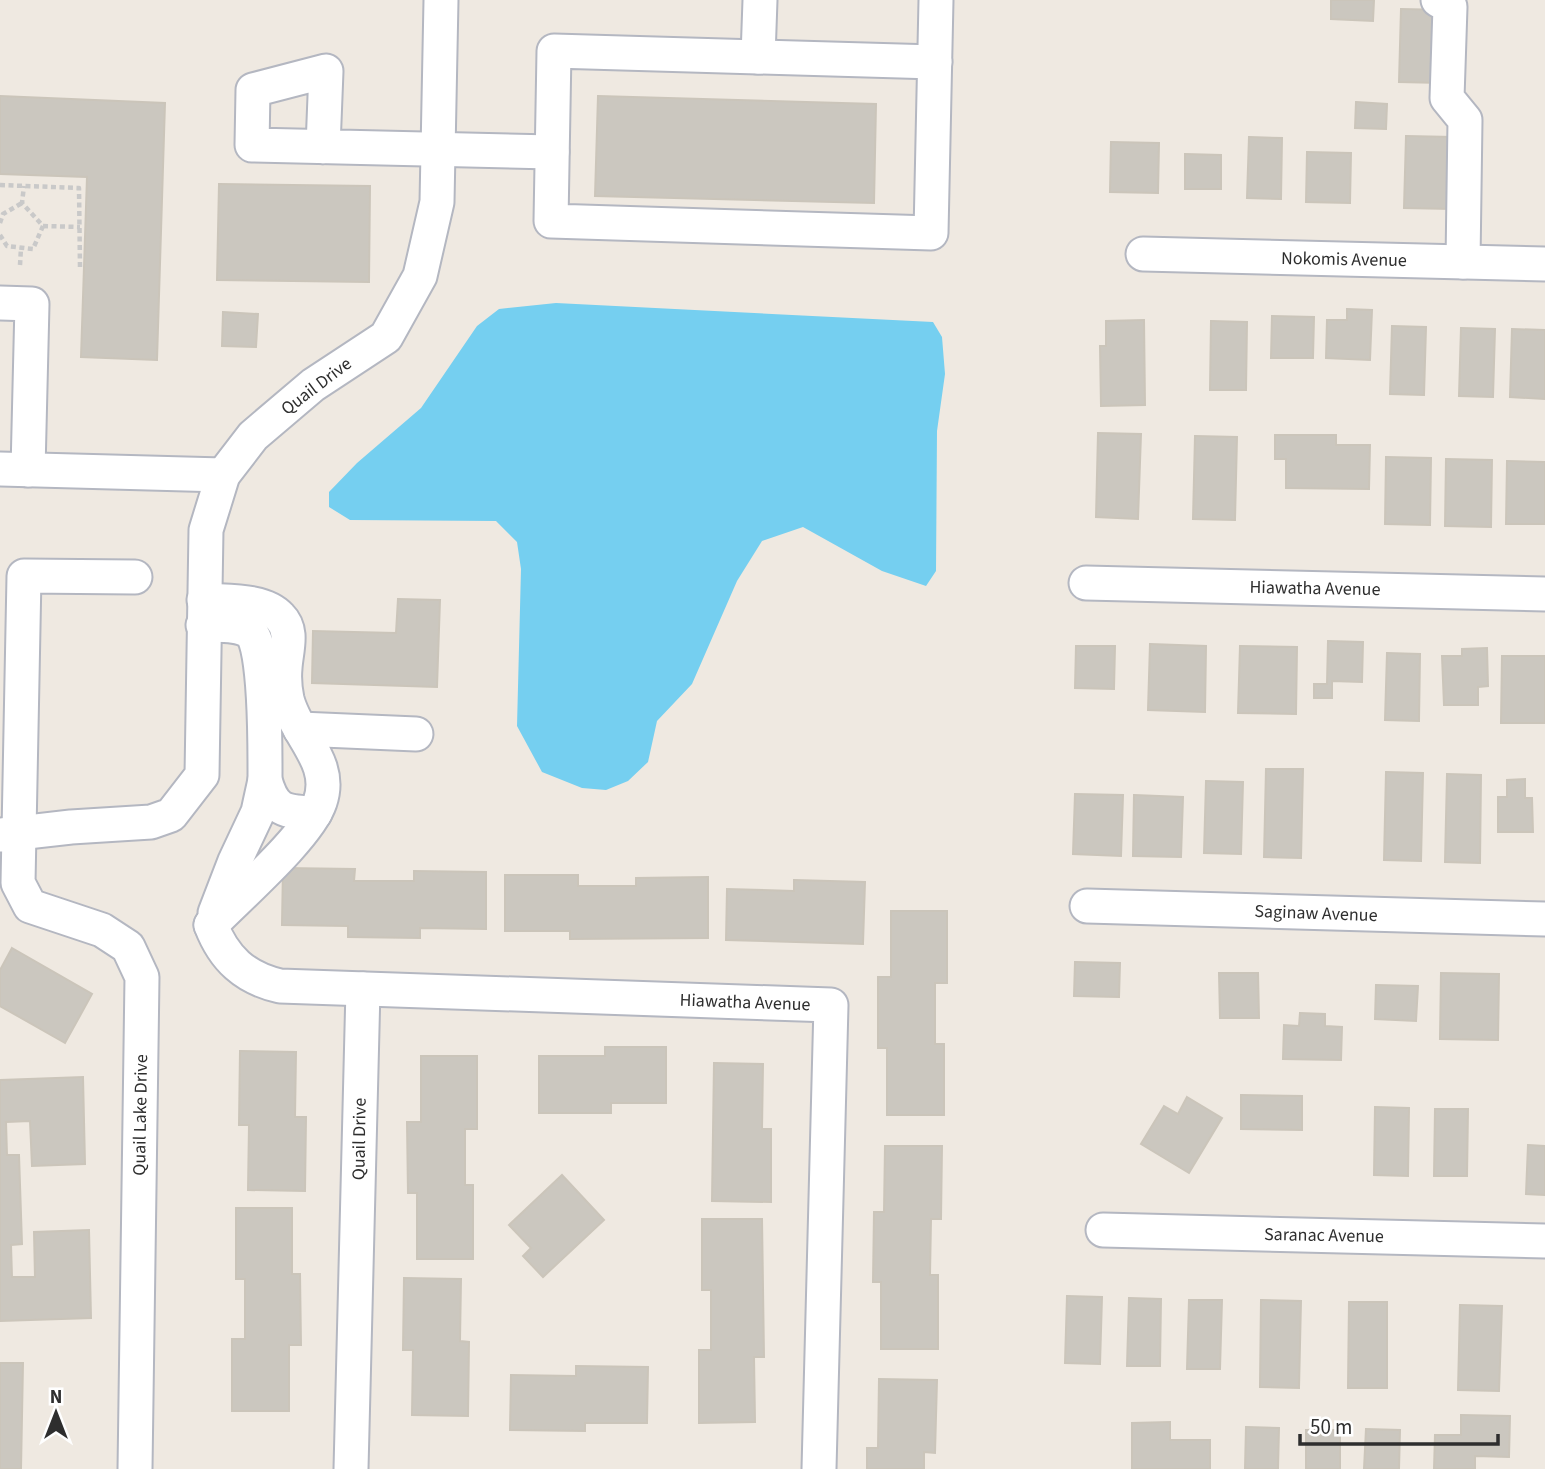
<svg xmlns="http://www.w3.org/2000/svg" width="1545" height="1469" viewBox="0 0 1545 1469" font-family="'Source Sans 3',sans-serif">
	<rect width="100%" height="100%" fill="#efe9e1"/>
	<polygon fill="#75cff0" points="556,303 933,322 942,337 945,374 937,431 936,571 926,586 882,571 803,527 762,541 737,581 692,684 657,721 648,762 628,781 606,790 582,788 542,772 517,726 521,569 517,542 496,521 350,520 329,507 329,492 357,463 421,408 477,326 499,309"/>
	<g fill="#cbc7bf" stroke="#cbc5ba" stroke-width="2">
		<polygon points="1331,0 1374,0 1373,21 1331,19"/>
		<polygon points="1401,9 1444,10 1442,83 1399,82"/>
		<polygon points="0,96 165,103 157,360 81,357 87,177 0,174"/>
		<polygon points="598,96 876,104 874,203 595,196"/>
		<polygon points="1356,102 1387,104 1386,129 1355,128"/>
		<polygon points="1406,136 1453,137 1452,209 1404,208"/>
		<polygon points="1249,137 1282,138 1281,199 1247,198"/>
		<polygon points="1111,142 1159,143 1158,193 1110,192"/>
		<polygon points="1307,152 1351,153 1350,203 1306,202"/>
		<polygon points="1185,154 1221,155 1221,189 1185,189"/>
		<polygon points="219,184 370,186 369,282 217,280"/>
		<polygon points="1347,309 1372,310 1370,360 1326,358 1327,320 1347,320"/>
		<polygon points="223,312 258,314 256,347 222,346"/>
		<polygon points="1272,316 1314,317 1313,358 1271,358"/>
		<polygon points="1144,320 1145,405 1101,406 1100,346 1106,346 1106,321"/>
		<polygon points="1211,321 1247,322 1246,390 1210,390"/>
		<polygon points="1392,326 1426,327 1424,395 1390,394"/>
		<polygon points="1461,328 1495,329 1493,397 1459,396"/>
		<polygon points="1512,329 1545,330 1545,399 1510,397"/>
		<polygon points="1098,433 1141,434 1138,519 1096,517"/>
		<polygon points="1275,435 1336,435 1336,445 1370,445 1369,489 1286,488 1286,459 1275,459"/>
		<polygon points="1195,436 1237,437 1235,520 1193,519"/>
		<polygon points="1386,457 1431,458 1430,525 1385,524"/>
		<polygon points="1446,459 1492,460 1491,527 1445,526"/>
		<polygon points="1507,461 1545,462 1545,524 1506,524"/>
		<polygon points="398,599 440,600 437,687 312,683 313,631 396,633"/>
		<polygon points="1328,641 1363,642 1362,682 1332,681 1332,698 1314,698 1314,684 1327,684"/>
		<polygon points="1150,644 1206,646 1205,712 1148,710"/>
		<polygon points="1076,646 1115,646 1114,689 1075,688"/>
		<polygon points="1240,646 1297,647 1296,714 1238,713"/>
		<polygon points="1487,648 1488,686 1478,687 1478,705 1444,705 1442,656 1462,656 1462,649"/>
		<polygon points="1387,653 1420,654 1419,721 1385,720"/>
		<polygon points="1502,656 1545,656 1545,723 1501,723"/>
		<polygon points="1266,769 1303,769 1301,858 1264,857"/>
		<polygon points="1386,772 1423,773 1421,861 1384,860"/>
		<polygon points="1447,774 1481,775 1480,863 1445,862"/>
		<polygon points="1525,779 1525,798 1532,798 1533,832 1498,832 1498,797 1507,797 1507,780"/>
		<polygon points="1206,781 1243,782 1241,854 1204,853"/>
		<polygon points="1075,794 1123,795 1121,856 1073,854"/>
		<polygon points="1134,795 1183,797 1181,857 1133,856"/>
		<polygon points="283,868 355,869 354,881 414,881 414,871 486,872 486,929 420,928 420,938 348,937 348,926 282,925"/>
		<polygon points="505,875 578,875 578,886 636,886 636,878 708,877 708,938 570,939 570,931 505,931"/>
		<polygon points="794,880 865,882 863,944 726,940 727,889 794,891"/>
		<polygon points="891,911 947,911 947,983 935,983 935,1044 944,1044 944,1115 887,1115 887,1048 878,1048 878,977 891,977"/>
		<polygon points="12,948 92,994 65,1043 0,1006 0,970"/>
		<polygon points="1075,962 1120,963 1119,997 1074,996"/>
		<polygon points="1219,973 1258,973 1259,1018 1220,1018"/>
		<polygon points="1441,973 1499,974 1498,1040 1440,1039"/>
		<polygon points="1376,985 1418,986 1416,1021 1375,1019"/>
		<polygon points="1300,1013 1325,1014 1325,1026 1342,1027 1341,1060 1283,1059 1284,1025 1299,1026"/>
		<polygon points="605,1047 666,1047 666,1103 611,1103 611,1113 539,1113 539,1056 605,1056"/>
		<polygon points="240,1051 296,1052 295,1117 306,1117 305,1191 248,1190 249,1125 239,1125"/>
		<polygon points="421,1056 477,1056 477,1129 465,1129 465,1185 473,1185 473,1259 417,1259 417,1193 408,1193 407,1122 421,1122"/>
		<polygon points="714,1063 763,1064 762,1129 771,1129 771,1202 712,1201"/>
		<polygon points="83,1077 85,1164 32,1166 30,1121 6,1122 7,1155 19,1155 22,1244 11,1245 12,1277 35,1277 34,1232 89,1230 91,1318 0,1321 0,1080"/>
		<polygon points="1241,1095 1302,1096 1302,1130 1241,1129"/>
		<polygon points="1187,1097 1222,1118 1189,1173 1141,1144 1164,1106 1178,1114"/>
		<polygon points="1375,1107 1409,1108 1408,1176 1374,1175"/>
		<polygon points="1435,1109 1468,1109 1467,1176 1434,1176"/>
		<polygon points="1528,1145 1545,1146 1545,1195 1526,1194"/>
		<polygon points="885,1146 942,1146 941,1219 931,1219 930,1275 938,1275 938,1349 881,1349 881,1282 873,1282 874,1212 884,1212"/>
		<polygon points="562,1175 604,1220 543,1277 523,1256 531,1248 509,1225"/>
		<polygon points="236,1208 292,1208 292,1274 300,1274 301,1345 289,1345 289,1411 232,1411 232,1339 245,1339 245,1279 236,1279"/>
		<polygon points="702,1219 762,1219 764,1357 754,1357 755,1422 699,1423 699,1350 711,1350 711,1290 702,1290"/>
		<polygon points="404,1278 461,1279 460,1341 469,1342 468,1416 412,1415 413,1350 403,1350"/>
		<polygon points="1067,1296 1102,1297 1100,1364 1065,1363"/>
		<polygon points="1129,1298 1161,1299 1160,1366 1127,1366"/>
		<polygon points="1189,1300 1222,1300 1220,1369 1187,1369"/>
		<polygon points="1261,1300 1301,1301 1299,1388 1260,1387"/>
		<polygon points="1349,1302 1387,1302 1387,1388 1348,1388"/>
		<polygon points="1460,1305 1502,1306 1499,1391 1458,1390"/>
		<polygon points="0,1363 23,1363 21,1469 0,1469"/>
		<polygon points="576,1366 648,1367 647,1423 585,1423 585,1431 510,1430 511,1375 576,1376"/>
		<polygon points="879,1379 937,1380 935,1453 924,1452 924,1469 867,1469 867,1448 878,1448"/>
		<polygon points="1461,1415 1510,1416 1509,1457 1475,1456 1475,1469 1434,1469 1435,1435 1461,1435"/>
		<polygon points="1170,1422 1170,1440 1210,1440 1210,1469 1132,1469 1132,1423"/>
		<polygon points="1246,1427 1279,1428 1278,1469 1245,1469"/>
		<polygon points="1366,1429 1400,1430 1399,1469 1364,1469"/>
		<rect x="1306" y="1430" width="34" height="39"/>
	</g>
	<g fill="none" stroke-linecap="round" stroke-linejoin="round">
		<defs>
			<g id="minor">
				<polyline points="760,0 758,57 554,51 551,221 931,233 936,0"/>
				<polyline points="1438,0 1450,7 1447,98 1465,120 1463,262"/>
				<polyline points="758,57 935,62"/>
				<polyline points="323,147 326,71 253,90 252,145 552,152"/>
				<polyline points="1143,254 1545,264"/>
				<polyline points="0,303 32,304 28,470"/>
				<polyline points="0,469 223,475"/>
				<polyline points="135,577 24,576 18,883 30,906 102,930 128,947 142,977 135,1469"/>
				<polyline points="1086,583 1545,594"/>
				<path d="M204,600C227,602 264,599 280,617C294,631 286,650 285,668C284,678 285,689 287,699C296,736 334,762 320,802C309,836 238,897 211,925"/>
				<path d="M203,625C218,626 239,623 251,633C266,647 265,755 265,780C274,811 284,812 315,813"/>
				<polyline points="300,729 416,734"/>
				<polyline points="0,835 71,827 151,822 171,815 202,775 206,530 223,475 253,436 313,385 386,337 420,276 437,202 441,0"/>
				<polyline points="1087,906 1545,919"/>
				<polyline points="215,913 235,861 258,812 265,780"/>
				<path d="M211,925C224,959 245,978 280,986L831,1005L819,1469"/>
				<polyline points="1103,1230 1545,1241"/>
				<polyline points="351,1469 363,989"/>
			</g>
		</defs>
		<use href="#minor" stroke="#b4b7c1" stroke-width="37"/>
		<g stroke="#c9c9c9" stroke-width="4.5" stroke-dasharray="5 3.5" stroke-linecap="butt">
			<polyline points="0,185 79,188 80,268"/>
			<polyline points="0,223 3,214 22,203"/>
			<polyline points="43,226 80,227"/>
			<polyline points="0,235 7,246 33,249 43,226 22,203 24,186"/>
			<polyline points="20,265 21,248"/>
		</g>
		<use href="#minor" stroke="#fff" stroke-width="33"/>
	</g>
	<g text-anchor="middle" stroke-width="5" stroke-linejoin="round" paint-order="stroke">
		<g font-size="18" fill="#2e2e2e" stroke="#fff">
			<text transform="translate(1344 259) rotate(1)" y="6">Nokomis Avenue</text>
			<text transform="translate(316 386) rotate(-37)" y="6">Quail Drive</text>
			<text transform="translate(1315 588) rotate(1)" y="6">Hiawatha Avenue</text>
			<text transform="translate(1316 913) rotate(2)" y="6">Saginaw Avenue</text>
			<text transform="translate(745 1002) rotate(2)" y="6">Hiawatha Avenue</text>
			<text transform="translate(140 1115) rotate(-89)" y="6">Quail Lake Drive</text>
			<text transform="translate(359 1139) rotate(-89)" y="6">Quail Drive</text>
			<text transform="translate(1324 1235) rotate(1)" y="6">Saranac Avenue</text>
		</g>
	</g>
	<g transform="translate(56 1413)" stroke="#ffffff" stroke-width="5" paint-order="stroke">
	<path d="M0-5L12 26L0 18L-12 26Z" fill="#2e2e2e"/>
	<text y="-10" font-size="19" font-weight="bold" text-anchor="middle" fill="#2e2e2e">N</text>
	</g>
	<path d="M1300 1434v10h198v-10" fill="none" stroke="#2e2e2e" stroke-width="3.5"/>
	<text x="1310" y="1434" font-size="21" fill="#2e2e2e" stroke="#ffffff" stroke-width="5" paint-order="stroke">50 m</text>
</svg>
